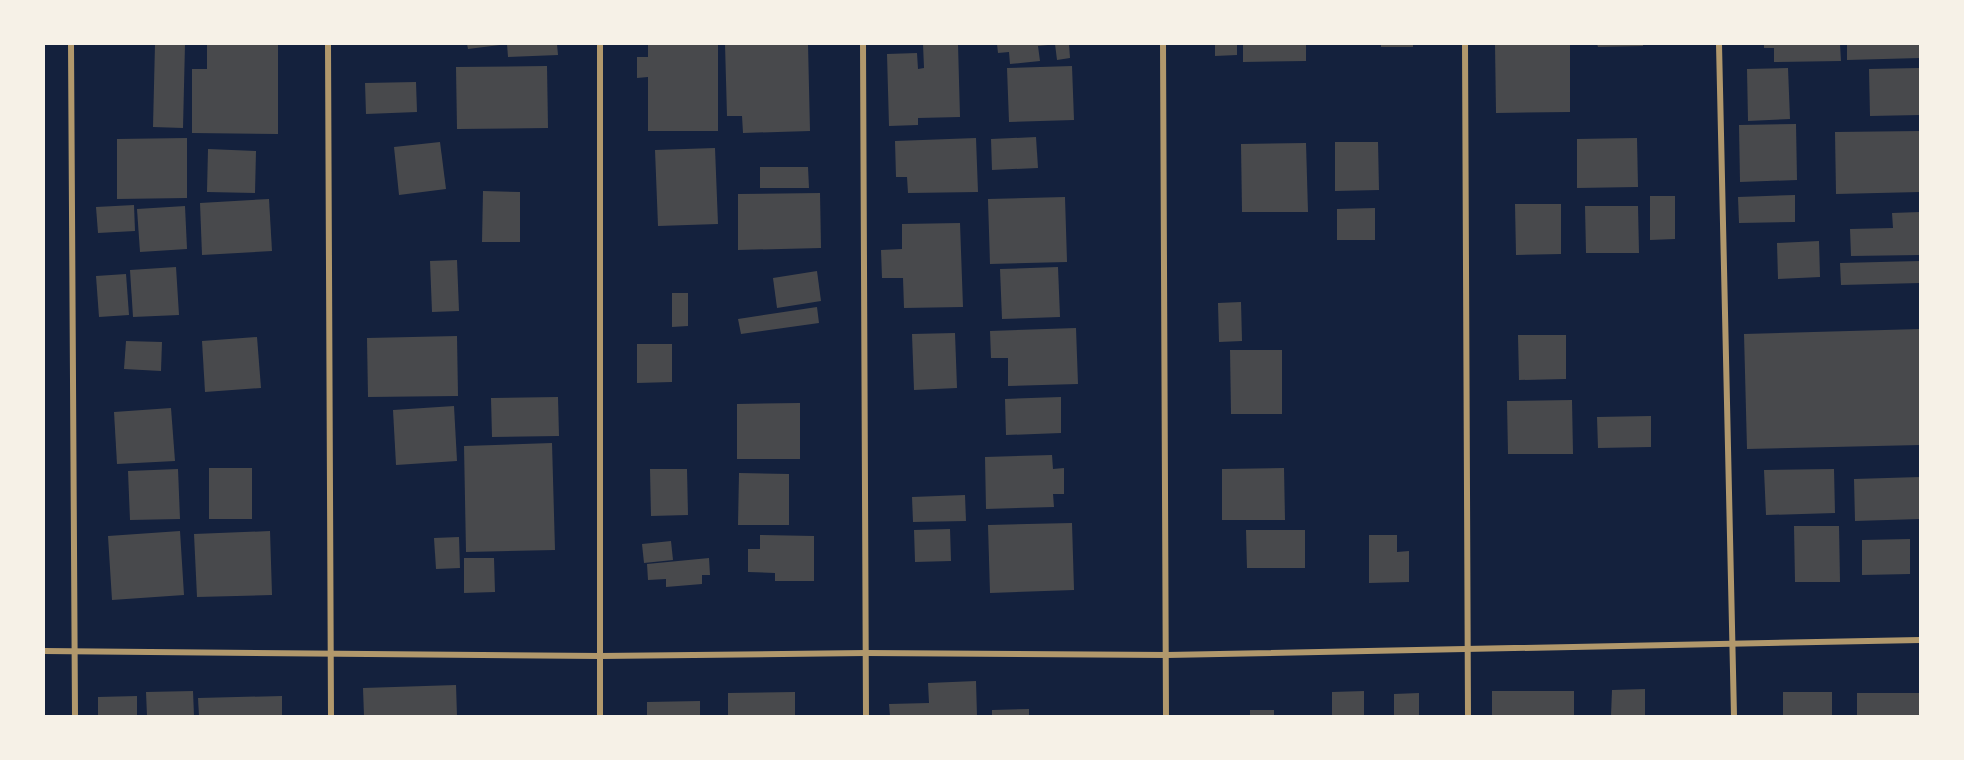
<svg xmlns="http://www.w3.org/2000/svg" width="1964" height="760" viewBox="0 0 1964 760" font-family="Overpass,sans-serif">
	<rect width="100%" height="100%" fill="#14213d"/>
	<g fill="#48494c">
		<polygon points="155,44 185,44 183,128 153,127"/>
		<polygon points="207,44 278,44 278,134 192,133 192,69 207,69"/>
		<polygon points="467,44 500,44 500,45 468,49"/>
		<polygon points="507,44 557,44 558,55 508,57"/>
		<polygon points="648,44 718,44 718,131 648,131 648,77 637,78 637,57 648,57"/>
		<polygon points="725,44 808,44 810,131 743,133 742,116 727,116"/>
		<polygon points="923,44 958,44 960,117 918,118 918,125 889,126 887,54 917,53 918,69 924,68"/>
		<polygon points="997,44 1047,44 1048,45 1038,46 1040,61 1010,64 1009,52 998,53"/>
		<polygon points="1055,44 1069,44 1070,58 1057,60"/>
		<polygon points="1215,44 1237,44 1237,55 1215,56"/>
		<polygon points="1243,44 1306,44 1306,61 1243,62"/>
		<rect x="1381" y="44" width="32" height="3"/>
		<polygon points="1495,44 1570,44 1570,112 1496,113"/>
		<polygon points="1597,44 1643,44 1643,46 1598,47"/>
		<polygon points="1764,44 1840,44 1841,61 1774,62 1774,48 1764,48"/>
		<polygon points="1847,44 1920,44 1920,58 1847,60"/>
		<polygon points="547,66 548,128 457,129 456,67"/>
		<polygon points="1072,66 1074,120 1009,122 1007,68"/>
		<polygon points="1788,68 1790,119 1748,121 1747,69"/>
		<polygon points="1919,68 1920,115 1870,116 1869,69"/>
		<polygon points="416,82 417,112 366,114 365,83"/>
		<polygon points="1796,124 1797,180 1740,182 1739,125"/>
		<polygon points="1920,131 1920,192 1836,194 1835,132"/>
		<polygon points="1036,137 1038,168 992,170 991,139"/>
		<polygon points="187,138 187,198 117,199 117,139"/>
		<polygon points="976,138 978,192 908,193 907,177 896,177 895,141"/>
		<polygon points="1637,138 1638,187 1577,188 1577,139"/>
		<polygon points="440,142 446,189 399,195 394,147"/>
		<polygon points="1335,142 1378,142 1379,190 1335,191"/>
		<polygon points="1306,143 1308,212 1242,212 1241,144"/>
		<polygon points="715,148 718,224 658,226 655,150"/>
		<polygon points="208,149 256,151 255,193 207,192"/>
		<polygon points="760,167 808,167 809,188 760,188"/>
		<polygon points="483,191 520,192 520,242 482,242"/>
		<polygon points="820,193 821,248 738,250 738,194"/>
		<polygon points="1795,195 1795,222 1739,223 1738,197"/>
		<polygon points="1650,196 1675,196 1675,239 1650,240"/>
		<polygon points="1065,197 1067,262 990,264 988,199"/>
		<polygon points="269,199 272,251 202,255 200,203"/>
		<polygon points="1515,204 1561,204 1561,254 1516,255"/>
		<polygon points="134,205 135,231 98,233 96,207"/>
		<polygon points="185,206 187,249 140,252 137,209"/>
		<polygon points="1585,206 1638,206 1639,253 1586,253"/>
		<polygon points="1375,208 1375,240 1337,240 1337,209"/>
		<polygon points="1920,212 1920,255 1851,256 1850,229 1893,228 1892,213"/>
		<polygon points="960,223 963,307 904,308 903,278 882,278 881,250 902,249 902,224"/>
		<polygon points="1819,241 1820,277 1778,279 1777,243"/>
		<polygon points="457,260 459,311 432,312 430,261"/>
		<polygon points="1920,261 1920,283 1841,285 1840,263"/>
		<polygon points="176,267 179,315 133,317 130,270"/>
		<polygon points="1058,267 1060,317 1002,319 1000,269"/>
		<polygon points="817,271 821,301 777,308 773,278"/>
		<polygon points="126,274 129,315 99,317 96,276"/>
		<polygon points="672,293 688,293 688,326 672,327"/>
		<polygon points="1241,302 1242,341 1219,342 1218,303"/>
		<polygon points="817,307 819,323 741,334 738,319"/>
		<polygon points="1076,328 1078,384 1008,386 1008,358 991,358 990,331"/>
		<polygon points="1920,329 1920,445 1747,449 1744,334"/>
		<polygon points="955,333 957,388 914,390 912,334"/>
		<polygon points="1518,335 1566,335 1566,379 1519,380"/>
		<polygon points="457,336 458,396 368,397 367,338"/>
		<polygon points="257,337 261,388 205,392 202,341"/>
		<polygon points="126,341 162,342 161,371 124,369"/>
		<polygon points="637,344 672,344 672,382 637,383"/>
		<polygon points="1230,350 1282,350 1282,414 1231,414"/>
		<polygon points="558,397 559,436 492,437 491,398"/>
		<polygon points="1061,397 1061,433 1006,435 1005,399"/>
		<polygon points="1572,400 1573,454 1508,454 1507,401"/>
		<polygon points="800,403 800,459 737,459 737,404"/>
		<polygon points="454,406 457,461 396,465 393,410"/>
		<polygon points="171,408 175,461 117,464 114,412"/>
		<polygon points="1651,416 1651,447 1598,448 1597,417"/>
		<polygon points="552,443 555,550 466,552 464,446"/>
		<polygon points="1052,455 1053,469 1064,468 1064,494 1053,494 1054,507 986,509 985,457"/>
		<rect x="209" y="468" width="43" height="51"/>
		<polygon points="1284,468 1285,520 1222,520 1222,469"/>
		<polygon points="178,469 180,519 130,520 128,471"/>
		<polygon points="650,469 687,469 688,515 651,516"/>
		<polygon points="1834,469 1835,513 1766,515 1764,470"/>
		<polygon points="739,473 789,474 789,525 738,525"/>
		<polygon points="1920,477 1920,519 1855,521 1854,479"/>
		<polygon points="965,495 966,521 913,522 912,497"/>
		<polygon points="1072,523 1074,590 990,593 988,525"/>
		<polygon points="1794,526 1839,526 1840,582 1795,582"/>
		<polygon points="950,529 951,561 915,562 914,530"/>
		<polygon points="1246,530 1305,530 1305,568 1247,568"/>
		<polygon points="180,531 184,595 112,600 108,536"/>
		<polygon points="270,531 272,595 197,597 194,534"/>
		<polygon points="760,535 814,536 814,581 775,581 775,573 748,572 748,549 760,549"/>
		<polygon points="1369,535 1397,535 1397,552 1409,551 1409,582 1369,583"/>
		<polygon points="459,537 460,568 436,569 434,538"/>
		<polygon points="1910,539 1910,574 1862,575 1862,540"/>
		<polygon points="671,541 673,560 644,563 642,544"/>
		<polygon points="464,558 494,558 495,592 464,593"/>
		<polygon points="709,558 710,575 702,575 702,584 666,587 666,579 648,580 647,564"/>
		<polygon points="976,681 977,716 890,716 889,704 929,703 928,683"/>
		<polygon points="456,685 457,716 364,716 363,688"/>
		<polygon points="1645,689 1645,716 1611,716 1612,690"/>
		<polygon points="193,691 194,716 147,716 146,692"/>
		<polygon points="1364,691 1364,716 1332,716 1332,692"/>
		<rect x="1492" y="691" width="82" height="25"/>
		<polygon points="795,692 795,716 728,716 728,693"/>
		<rect x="1783" y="692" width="49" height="24"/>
		<polygon points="1419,693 1419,716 1394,716 1394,694"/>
		<rect x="1857" y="693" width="63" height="23"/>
		<polygon points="137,696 137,716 98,716 98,697"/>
		<polygon points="282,696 282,716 199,716 198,698"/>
		<polygon points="700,701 700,716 647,716 647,702"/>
		<polygon points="1029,709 1029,716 992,716 992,710"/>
		<rect x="1250" y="710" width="24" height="6"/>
	</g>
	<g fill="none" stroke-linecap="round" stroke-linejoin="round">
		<g stroke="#b1986c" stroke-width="6">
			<polyline points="71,44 75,716"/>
			<polyline points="328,44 331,716"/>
			<polyline points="600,44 600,716"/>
			<polyline points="863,44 866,716"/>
			<polyline points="1163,44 1166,716"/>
			<polyline points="1465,44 1468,716"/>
			<polyline points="1719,44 1734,716"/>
			<polyline points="44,651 600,656 866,653 1167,655 1920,640"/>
		</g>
	</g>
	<rect width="1964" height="760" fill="none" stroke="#f6f1e7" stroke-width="90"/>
</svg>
